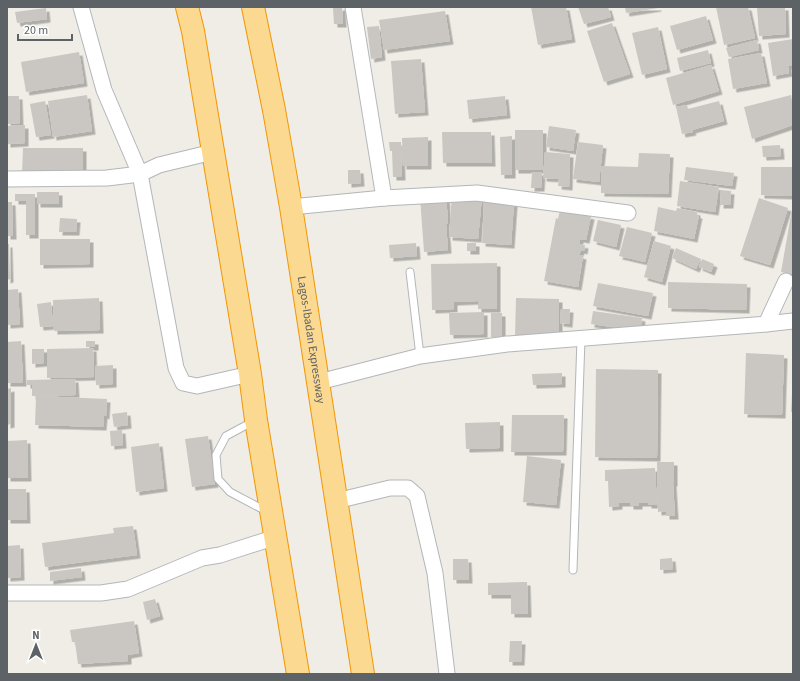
<svg xmlns="http://www.w3.org/2000/svg" width="800" height="681" viewBox="0 0 800 681" font-family="'Source Sans 3',sans-serif">
	<defs>
		<filter id="shadow"><feDropShadow dx="3.5" dy="3.5" stdDeviation="0" flood-color="#0004"/></filter>
	</defs>
	<rect width="100%" height="100%" fill="#efede6"/>
	<g fill="#cac7c3" filter="url(#shadow)">
		<polygon points="342,7 343,24 334,24 333,8"/>
		<polygon points="531,7 566,7 572,39 538,45"/>
		<polygon points="578,7 608,7 611,17 584,24"/>
		<polygon points="625,7 658,7 658,8 626,13"/>
		<polygon points="716,7 748,7 755,38 724,45"/>
		<polygon points="757,7 785,7 786,34 759,36"/>
		<polygon points="46,8 47,19 17,23 15,12"/>
		<polygon points="445,11 450,41 384,50 379,20"/>
		<polygon points="706,16 713,40 677,50 670,26"/>
		<polygon points="612,23 630,74 604,82 587,31"/>
		<polygon points="379,26 382,57 371,59 367,27"/>
		<polygon points="658,27 667,69 642,75 632,33"/>
		<polygon points="793,39 793,66 788,66 789,73 773,76 768,43"/>
		<polygon points="757,40 759,50 729,57 726,48"/>
		<polygon points="708,50 711,63 680,71 677,58"/>
		<polygon points="79,52 84,83 26,92 21,62"/>
		<polygon points="761,53 767,83 733,89 728,59"/>
		<polygon points="421,59 425,112 395,114 391,61"/>
		<polygon points="711,65 719,91 673,105 666,78"/>
		<polygon points="87,95 92,131 53,137 48,101"/>
		<polygon points="791,95 793,107 793,125 752,139 744,107"/>
		<polygon points="7,96 19,96 20,123 7,124"/>
		<polygon points="505,96 507,115 469,119 467,100"/>
		<polygon points="45,101 51,135 36,137 30,104"/>
		<polygon points="719,101 724,121 692,130 693,132 682,134 676,107 687,105 688,109"/>
		<polygon points="25,125 25,143 7,144 7,126"/>
		<polygon points="549,126 576,130 573,151 546,147"/>
		<rect x="515" y="130" width="28" height="40"/>
		<polygon points="442,132 491,132 492,163 443,163"/>
		<polygon points="512,136 512,175 501,175 500,137"/>
		<polygon points="428,137 428,166 403,166 402,138"/>
		<polygon points="389,142 401,142 402,177 393,177 392,151 390,151"/>
		<polygon points="578,142 603,145 599,182 573,179"/>
		<polygon points="780,145 781,156 763,157 762,146"/>
		<polygon points="23,148 83,148 83,173 22,173"/>
		<polygon points="545,152 570,154 569,187 558,186 559,179 543,178"/>
		<polygon points="639,153 670,154 668,194 601,193 601,166 638,167"/>
		<polygon points="686,167 734,173 732,186 684,180"/>
		<polygon points="761,167 793,167 793,196 761,195"/>
		<polygon points="348,170 360,170 361,183 348,184"/>
		<polygon points="532,172 542,172 541,188 531,188"/>
		<polygon points="680,181 719,187 715,212 677,206"/>
		<polygon points="721,190 731,191 730,205 720,205"/>
		<rect x="37" y="192" width="22" height="12"/>
		<polygon points="15,194 35,194 35,235 26,235 26,201 15,201"/>
		<polygon points="446,194 448,224 446,224 448,250 424,252 420,197"/>
		<polygon points="452,194 482,196 478,239 449,237"/>
		<polygon points="759,198 788,208 770,265 740,256"/>
		<polygon points="484,201 514,203 511,245 482,243"/>
		<polygon points="7,202 12,202 13,236 7,236"/>
		<polygon points="658,207 676,211 677,208 697,212 697,215 699,215 694,239 654,231"/>
		<polygon points="792,209 793,209 793,274 781,272"/>
		<polygon points="560,210 591,216 586,240 580,239 579,244 585,245 584,251 581,250 579,255 583,256 578,287 544,281 556,218 558,219"/>
		<polygon points="60,218 77,219 76,232 59,232"/>
		<polygon points="598,220 621,225 616,247 593,241"/>
		<polygon points="627,227 652,233 645,262 619,256"/>
		<polygon points="40,239 90,239 90,264 40,265"/>
		<polygon points="654,241 671,246 662,282 644,277"/>
		<polygon points="416,243 417,256 390,258 389,245"/>
		<rect x="467" y="243" width="9" height="8"/>
		<polygon points="7,244 9,244 10,279 7,280"/>
		<polygon points="676,248 701,259 696,269 672,258"/>
		<polygon points="702,259 714,264 711,272 699,267"/>
		<polygon points="497,263 497,309 478,309 478,301 454,302 454,309 432,310 431,264"/>
		<polygon points="668,282 747,284 746,310 668,308"/>
		<polygon points="598,283 653,293 648,316 593,306"/>
		<polygon points="18,289 20,324 7,325 7,290"/>
		<polygon points="99,298 100,330 54,331 53,300"/>
		<polygon points="516,298 559,299 559,335 515,337"/>
		<polygon points="51,302 53,326 40,327 37,304"/>
		<polygon points="561,309 570,309 569,324 560,323"/>
		<polygon points="593,311 642,318 640,331 591,324"/>
		<polygon points="484,312 484,334 450,335 449,313"/>
		<rect x="491" y="313" width="11" height="24"/>
		<polygon points="21,341 23,383 7,383 7,342"/>
		<rect x="86" y="341" width="9" height="6"/>
		<polygon points="93,348 94,377 47,378 47,349"/>
		<polygon points="32,349 44,349 44,363 32,364"/>
		<polygon points="746,353 784,355 782,415 744,414"/>
		<polygon points="113,365 113,384 96,385 95,366"/>
		<polygon points="596,369 658,370 657,458 595,457"/>
		<polygon points="562,373 562,384 533,385 532,374"/>
		<polygon points="75,379 76,395 32,396 32,385 27,385 27,380"/>
		<polygon points="11,388 11,424 7,425 7,389"/>
		<polygon points="792,393 793,393 793,412 791,412"/>
		<polygon points="36,396 107,399 106,416 104,415 103,427 35,425"/>
		<polygon points="127,412 128,425 114,427 112,414"/>
		<polygon points="512,415 564,415 563,452 511,452"/>
		<polygon points="500,422 500,448 466,449 465,423"/>
		<polygon points="122,430 123,445 111,446 110,431"/>
		<polygon points="208,436 215,484 192,487 185,439"/>
		<polygon points="27,440 28,478 7,478 7,441"/>
		<polygon points="159,443 164,488 136,492 131,447"/>
		<polygon points="527,456 561,460 556,505 523,502"/>
		<polygon points="657,462 674,462 674,483 673,483 675,516 666,516 666,511 658,512"/>
		<polygon points="655,468 657,505 648,505 648,503 639,503 639,506 630,506 630,503 619,503 619,506 609,507 608,481 605,481 605,470"/>
		<polygon points="7,489 26,489 27,520 7,520"/>
		<polygon points="133,526 137,555 45,567 42,543 114,533 113,528"/>
		<polygon points="20,545 21,577 7,578 7,546"/>
		<polygon points="672,558 673,569 660,570 660,559"/>
		<polygon points="453,559 468,559 469,580 453,580"/>
		<polygon points="81,568 82,577 50,581 50,572"/>
		<polygon points="527,582 528,614 511,614 511,595 488,595 488,583"/>
		<polygon points="155,599 160,616 147,620 143,602"/>
		<polygon points="134,621 139,653 128,655 128,661 78,664 75,642 72,642 70,630"/>
		<polygon points="510,641 522,641 521,662 509,662"/>
	</g>
	<g fill="none" stroke-linecap="round" stroke-linejoin="round">
		<defs>
			<g id="lane">
				<polyline points="410,272 420,356"/>
				<polyline points="254,421 226,436 216,455 218,479 230,492 266,511"/>
				<polyline points="573,570 581,339"/>
			</g>
			<g id="street">
				<polyline points="81,7 104,90 140,174 176,368 183,383 197,386 250,374"/>
				<polyline points="353,7 384,198"/>
				<polyline points="7,179 107,178 140,174 159,165 213,152"/>
				<polyline points="291,207 384,198 477,193 628,213"/>
				<polyline points="766,324 786,281"/>
				<polyline points="319,382 420,356 507,344 766,324 793,321"/>
				<polyline points="336,501 390,488 408,488 417,496 435,573 447,674"/>
				<polyline points="7,593 101,593 128,589 202,558 220,555 276,537"/>
			</g>
			<g id="highway">
				<polyline points="187,7 193,31 250,374 256,420 298,674"/>
				<path id="s1" d="M253,7L274,110L291,207L363,674"/>
			</g>
		</defs>
		<use href="#lane" stroke="#b3b6ba" stroke-width="9"/>
		<use href="#street" stroke="#b3b6ba" stroke-width="17"/>
		<use href="#highway" stroke="#f29603" stroke-width="24"/>
		<use href="#lane" stroke="#fff" stroke-width="7"/>
		<use href="#street" stroke="#fff" stroke-width="15"/>
		<use href="#highway" stroke="#fbd991" stroke-width="22"/>
	</g>
	<g text-anchor="middle" stroke-width="4" stroke-linejoin="round" paint-order="stroke">
		<g font-size="12" fill="#5d6266" stroke="#fff">
			<text dy="4" stroke="none"><textPath href="#s1" startOffset="338">Lagos-Ibadan Expressway</textPath></text>
		</g>
	</g>
	<rect width="800" height="681" fill="none" stroke="#5d6266" stroke-width="16"/>
	<g transform="translate(36 645)" stroke="#ffffff" stroke-width="3" paint-order="stroke">
	<path d="M0-3L7 15L0 10L-7 15Z" fill="#5d6266"/>
	<text y="-6" font-size="11" font-weight="bold" text-anchor="middle" fill="#5d6266">N</text>
	</g>
	<path d="M18 34v6h54v-6" fill="none" stroke="#5d6266" stroke-width="2"/>
	<text x="24" y="34" font-size="12" fill="#5d6266" stroke="#ffffff" stroke-width="3" paint-order="stroke">20 m</text>
</svg>
